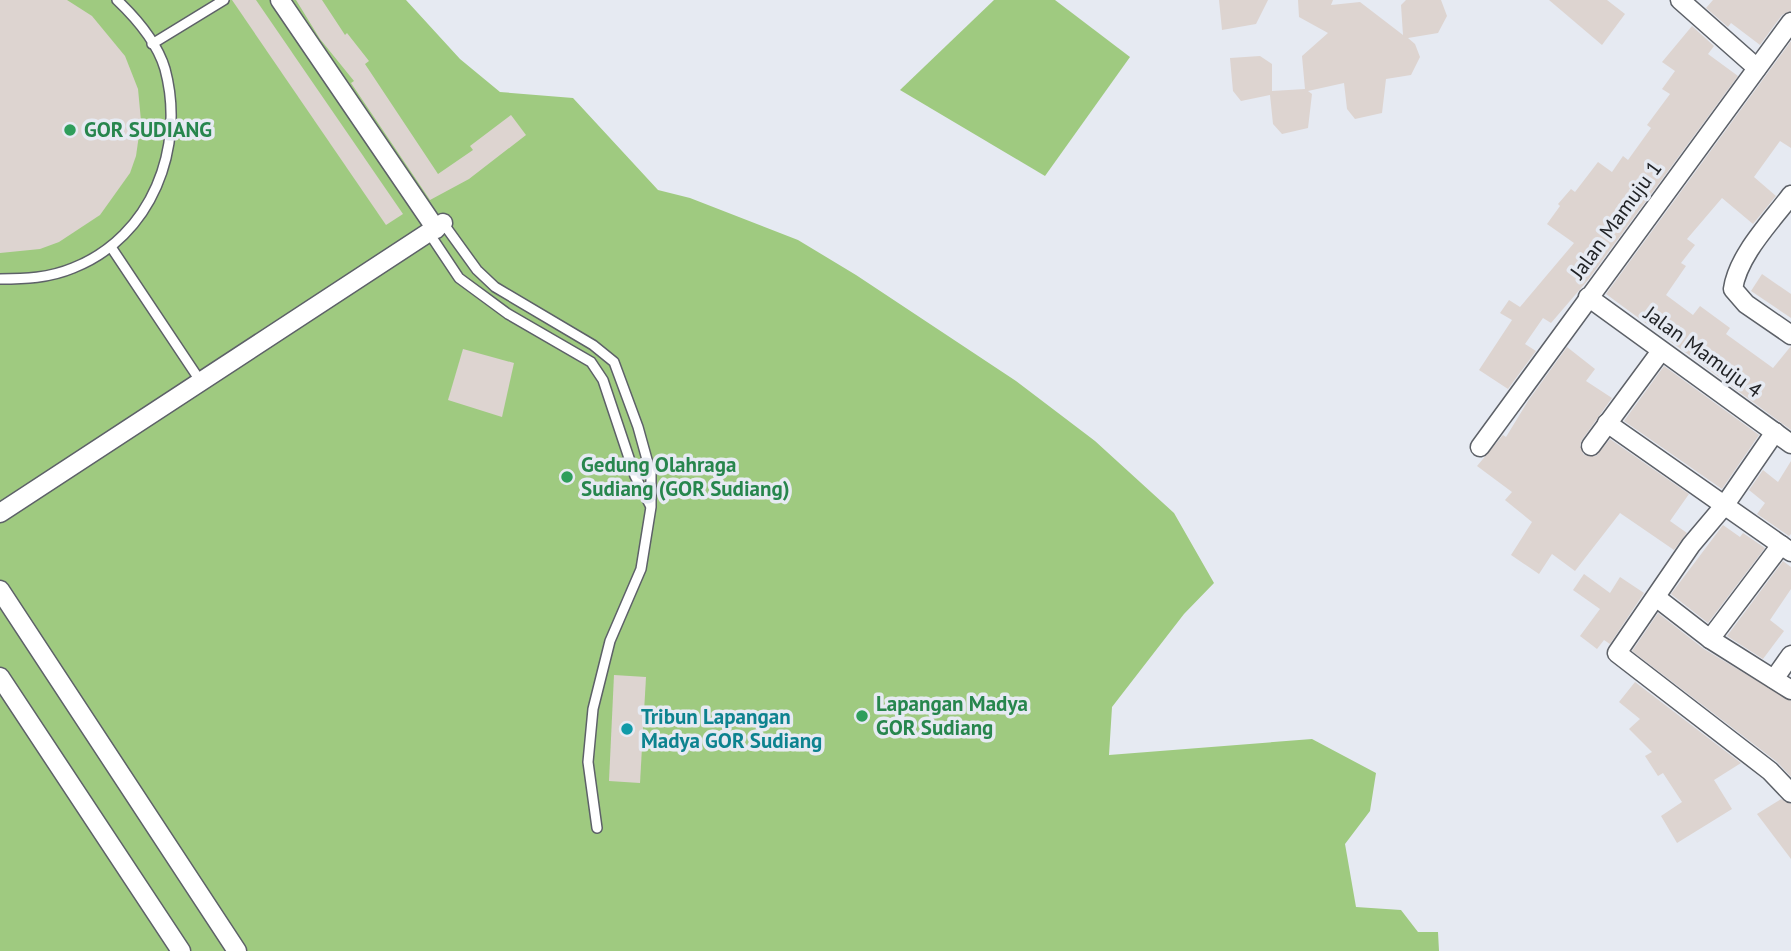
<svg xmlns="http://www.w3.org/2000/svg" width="1791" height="951" viewBox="0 0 1791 951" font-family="'PT Sans',sans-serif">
	<rect width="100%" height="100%" fill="#e6eaf2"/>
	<g fill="#9fca80">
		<polygon points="0,0 406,0 460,59 500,92 573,98 658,190 690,198 798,240 856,275 1016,381 1095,441 1174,513 1214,583 1184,614 1112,707 1109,755 1312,739 1376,773 1370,811 1345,844 1356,907 1401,910 1418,932 1438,932 1439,951 0,951"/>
		<polygon points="994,0 1055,0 1130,57 1045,176 900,90"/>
	</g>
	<g fill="#ddd4d0">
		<polygon points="0,0 67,0 92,16 125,56 138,89 141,121 136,156 130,173 100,215 59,242 40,249 0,253"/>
		<polygon points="232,0 256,0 403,214 386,225"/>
		<polygon points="296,0 322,0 345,35 347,33 369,61 365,64 438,174 473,150 470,146 511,115 526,135 469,179 430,200 351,83 354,81 320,39"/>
		<polygon points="1219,0 1268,0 1256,24 1222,30"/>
		<polygon points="1298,0 1333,0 1331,5 1360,2 1403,35 1401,5 1406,0 1441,0 1447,16 1438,33 1408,38 1415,44 1420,57 1411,75 1386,79 1382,113 1355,119 1347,109 1344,83 1308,91 1312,94 1308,128 1282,134 1273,124 1270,95 1241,101 1233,91 1230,58 1260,56 1272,64 1272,91 1305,89 1302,56 1328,33 1299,17"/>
		<polygon points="1549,0 1607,0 1625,14 1602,45"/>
		<polygon points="1713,0 1791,0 1791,11 1782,15 1760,45 1731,23 1728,27 1706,8"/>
		<polygon points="1692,26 1714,46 1708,54 1738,76 1588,280 1551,323 1543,318 1525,344 1536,351 1508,389 1479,370 1512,320 1500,313 1509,300 1520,307 1574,243 1547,224 1560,206 1558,204 1571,189 1575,192 1598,162 1612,172 1623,156 1628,160 1651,128 1647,125 1670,94 1662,89 1675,71 1662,62"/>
		<polygon points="1791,41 1791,148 1780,141 1754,177 1776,196 1753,224 1722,198 1687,239 1695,245 1681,263 1686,266 1666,295 1693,315 1700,306 1730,328 1726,334 1773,368 1791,346 1791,430 1606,294"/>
		<polygon points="1762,274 1791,294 1791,318 1751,291"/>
		<polygon points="1567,347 1595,369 1586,381 1612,398 1582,440 1580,445 1584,455 1596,456 1610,439 1689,494 1670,521 1687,533 1674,550 1620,513 1575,571 1552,554 1539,574 1511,555 1532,522 1505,500 1512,492 1477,466 1503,435 1506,437 1528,401"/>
		<polygon points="463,349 514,363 502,417 448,400"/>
		<polygon points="1664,366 1759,435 1722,489 1624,421"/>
		<polygon points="1791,461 1791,534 1789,536 1757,514 1765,503 1749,490 1763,470 1778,482"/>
		<polygon points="1723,525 1740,537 1743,533 1765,548 1708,623 1671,594"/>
		<polygon points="1783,561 1791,567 1791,589 1770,620 1784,631 1763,659 1727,636"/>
		<polygon points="1584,574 1610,593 1620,577 1644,593 1610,644 1604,640 1597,649 1580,636 1600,609 1573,590"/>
		<polygon points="1658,613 1704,649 1791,701 1791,777 1777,762 1632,651"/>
		<polygon points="614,675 646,677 640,783 609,781"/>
		<polygon points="1635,682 1741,763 1714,780 1732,809 1677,843 1661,816 1682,802 1663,773 1658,776 1645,756 1652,752 1629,729 1640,719 1619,702"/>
		<polygon points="1781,799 1791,804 1791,859 1757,814"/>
	</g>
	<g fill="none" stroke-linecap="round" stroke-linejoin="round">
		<defs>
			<g id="lane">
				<polyline points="152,44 224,0"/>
				<polyline points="443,223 477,270 495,287 593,345 614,362 638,427 651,474 651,507 641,569 610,641 593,709 588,762 597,828"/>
				<polyline points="429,233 459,278 508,314 591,362 603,380 635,476 650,505"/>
				<polyline points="111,247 201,382"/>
				<path d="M0,279C25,279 49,278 73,268C152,237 186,147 165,69C157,42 137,19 117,0"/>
			</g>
			<g id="street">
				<polyline points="280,0 436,229"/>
				<polyline points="1680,0 1757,68"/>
				<path d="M1791,195C1771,222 1738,255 1733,289L1746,304L1791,335"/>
				<polyline points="1588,297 1791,444"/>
				<polyline points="1607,423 1791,552"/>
				<polyline points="1775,432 1724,506 1691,545 1617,653 1770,771 1791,793"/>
				<polyline points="1591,446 1661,351"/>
				<polyline points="1480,447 1791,22"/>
				<polyline points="0,513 443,223"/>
				<polyline points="0,590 237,951"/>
				<polyline points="1657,598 1710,639 1791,690"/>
				<polyline points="1710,639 1781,545"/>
				<polyline points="0,677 181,951"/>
				<polyline points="1774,679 1791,655"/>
			</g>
		</defs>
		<use href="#lane" stroke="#5d6168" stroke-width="12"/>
		<use href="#street" stroke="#5d6168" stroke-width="21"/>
		<use href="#lane" stroke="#fff" stroke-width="9"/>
		<use href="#street" stroke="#fff" stroke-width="18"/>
	</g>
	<g fill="#2e9e5b" stroke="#e6eaf2" stroke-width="2.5">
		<circle cx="70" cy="130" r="7"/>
		<circle cx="567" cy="477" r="7"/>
		<circle cx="862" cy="716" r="7"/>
	</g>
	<circle fill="#0f9aa8" stroke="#e6eaf2" stroke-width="2.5" cx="627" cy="729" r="7"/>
	<g text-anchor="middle" stroke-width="7" stroke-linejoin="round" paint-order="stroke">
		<g font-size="21" font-weight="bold" fill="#27864d" stroke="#e6eaf2" text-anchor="start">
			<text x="84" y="137">GOR SUDIANG</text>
			<text x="581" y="472">Gedung Olahraga<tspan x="581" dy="24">Sudiang (GOR Sudiang)</tspan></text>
			<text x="876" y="711">Lapangan Madya<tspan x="876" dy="24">GOR Sudiang</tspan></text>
		</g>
		<g font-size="21" fill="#212326" stroke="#e6eaf2">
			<text transform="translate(1616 220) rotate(-54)" y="7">Jalan Mamuju 1</text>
			<text transform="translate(1703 352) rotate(36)" y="7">Jalan Mamuju 4</text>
		</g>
		<g font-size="21" font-weight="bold" fill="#0d838f" stroke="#e6eaf2" text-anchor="start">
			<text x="641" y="724">Tribun Lapangan<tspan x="641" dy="24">Madya GOR Sudiang</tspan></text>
		</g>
	</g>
</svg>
